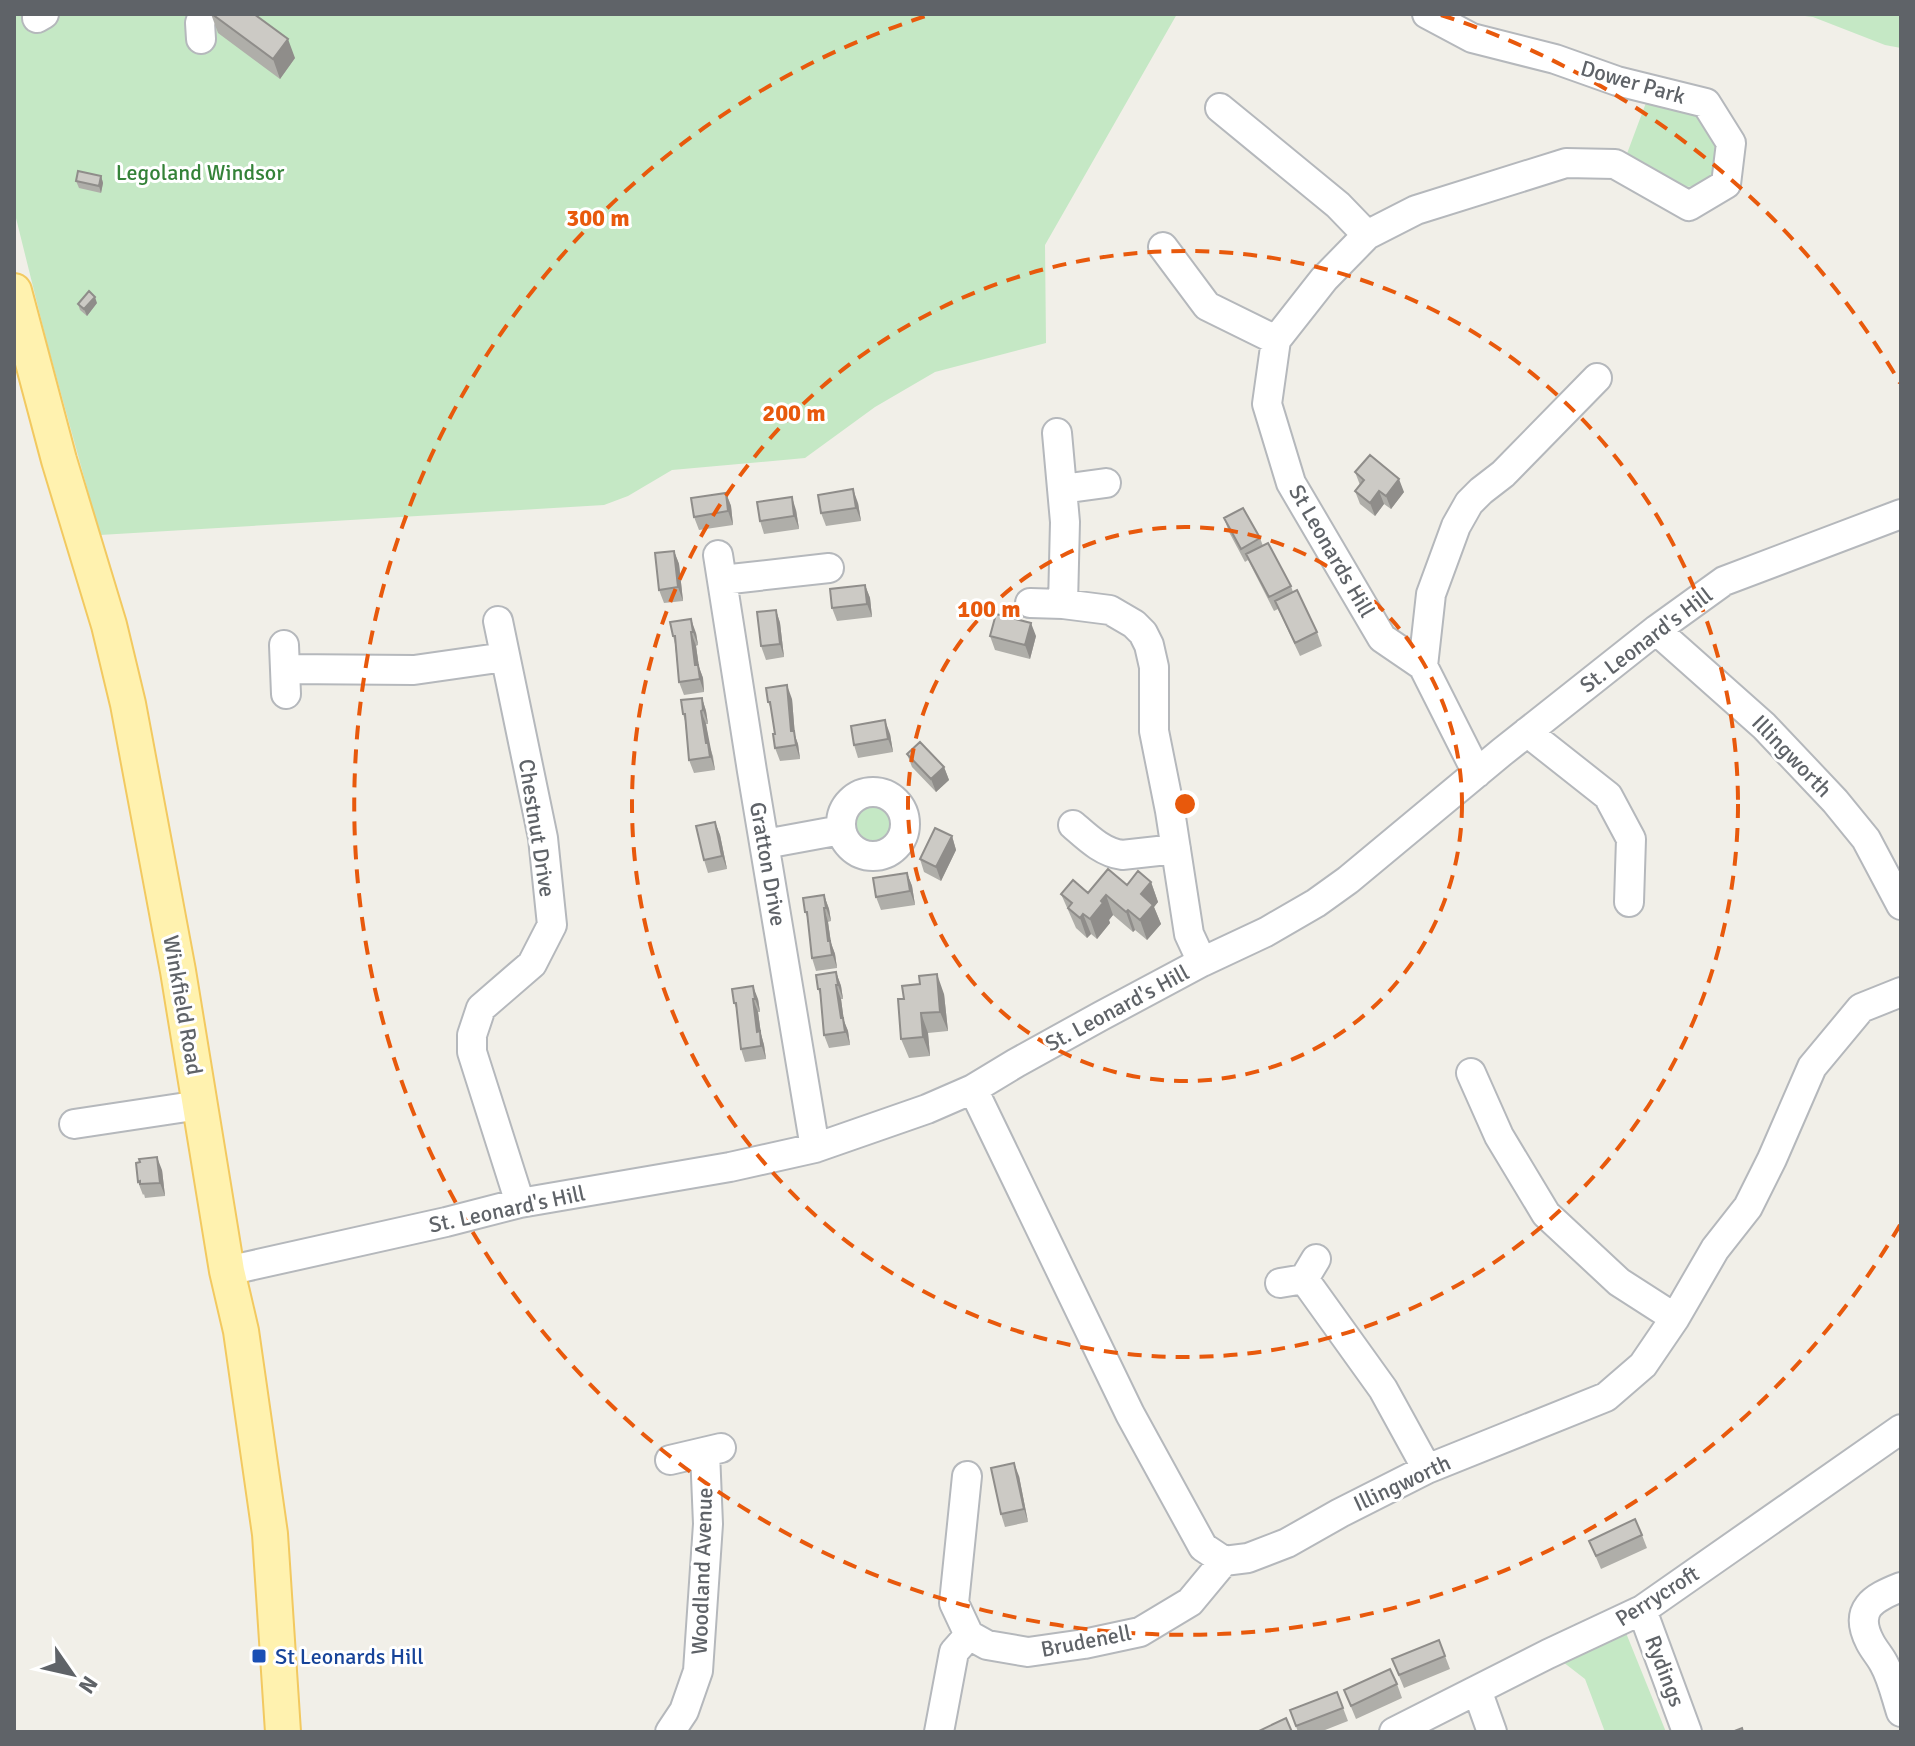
<svg xmlns="http://www.w3.org/2000/svg" width="1915" height="1746" viewBox="0 0 1915 1746" font-family="Signika,sans-serif">
	<rect width="100%" height="100%" fill="#f1efe8"/>
	<path fill="#c5e8c5" d="M 14,14 L 1177,14 L 1045,245 L 1046,343 L 935,372 L 875,407 L 805,458 L 672,470 L 628,496 L 604,505 L 100,535 L 47,343 L 14,210 Z
		M 1789,14 L 1901,14 L 1901,48 L 1885,45 L 1813,17 Z
		M 1647,100 L 1697,112 L 1723,142 L 1716,184 L 1676,188 L 1625,159 Z
		M848 824a25 25 0 1 1 50 0a25 25 0 1 1-50 0Z
		M 1624,1628 L 1666,1732 L 1605,1732 L 1585,1679 L 1563,1662 Z"/>
	<g fill="none" stroke-linecap="round" stroke-linejoin="round">
		<g stroke="#b5b8bc" stroke-width="32">
			<path id="minor" d="M 1427,14 L 1472,38 L 1555,59 L 1617,81 L 1706,103 L 1731,143 L 1726,184 L 1689,206 L 1615,164 L 1566,163 L 1416,210 L 1367,235 L 1324,279 L 1276,340 L 1267,404 L 1291,483 L 1382,638 L 1423,666 L 1477,773
				M 37,18 L 44,14
				M 201,39 L 200,23 L 203,14
				M 1220,108 L 1338,205 L 1367,235
				M 1163,247 L 1207,306 L 1276,340
				M 1057,433 L 1065,522 L 1063,604
				M 1062,489 L 1106,483
				M 718,555 L 752,771 L 815,1148
				M 722,580 L 829,568
				M 1030,603 L 1063,604 L 1110,610 L 1134,624 L 1143,633 L 1149,645 L 1154,667 L 1154,731 L 1170,811 L 1189,934 L 1202,962
				M 498,621 L 543,838 L 552,925 L 532,964 L 481,1008 L 472,1035 L 472,1052 L 520,1203
				M 1656,630 L 1764,726 L 1835,801 L 1866,839 L 1901,905
				M 284,645 L 286,694
				M 1423,666 L 1431,594 L 1456,526 L 1469,503 L 1481,491 L 1503,474 L 1597,378
				M 285,669 L 414,670 L 505,657
				M 1527,732 L 1608,796 L 1631,839 L 1629,902
				M841 824a32 32 0 1 1 64 0a32 32 0 1 1-64 0Z
				M 1073,825 C 1088,838 1102,852 1122,855 L 1176,849
				M 765,844 L 841,830
				M 1471,1073 L 1499,1136 L 1546,1214 L 1619,1282 L 1675,1318
				M 973,1089 L 1130,1414 L 1203,1547 L 1224,1561 L 1248,1558 L 1287,1543 L 1340,1513 L 1427,1469 L 1606,1397 L 1643,1365 L 1675,1318 L 1715,1249 L 1748,1207 L 1772,1159 L 1812,1067 L 1861,1008 L 1901,992
				M 74,1124 L 200,1105
				M 227,1271 L 446,1222 L 520,1203 L 730,1167 L 815,1148 L 927,1109 L 973,1089 L 1016,1063 L 1101,1016 L 1202,962 L 1266,932 L 1316,903 L 1348,880 L 1502,752 L 1656,630 L 1724,581 L 1901,514
				M 1304,1279 L 1383,1389 L 1427,1469
				M 1280,1283 L 1304,1279 L 1316,1259
				M 670,1460 L 721,1448
				M 967,1476 L 954,1603 L 969,1635 L 987,1645 L 1028,1652 L 1084,1644 L 1140,1632 L 1190,1602 L 1224,1561
				M 1901,1587 C 1873,1598 1853,1609 1870,1642 C 1874,1650 1880,1656 1884,1664 C 1892,1678 1896,1697 1901,1712
				M 1642,1610 L 1687,1732
				M 1477,1690 L 1492,1732
				M 670,1732 L 684,1711 L 698,1671 L 708,1524 L 705,1452
				M 939,1732 L 954,1652 L 969,1635
				M 1394,1732 L 1548,1654 L 1642,1610 L 1901,1429"/>
		</g>
		<g stroke="#f2c960" stroke-width="38">
			<path id="major" d="M 14,291 L 59,460 L 109,625 L 128,704 L 178,971 L 227,1271 L 241,1331 L 270,1534 L 283,1732"/>
		</g>
		<use href="#minor" stroke="#fff" stroke-width="28"/>
		<use href="#major" stroke="#fff2af" stroke-width="34"/>
	</g>
	<path fill="#afaea9" d="M 211,14 L 295,58 L 280,79 L 218,33 Z
		M 101,176 L 103,183 L 101,193 L 79,188 L 76,181 Z
		M 97,303 L 87,316 L 80,310 L 78,304 Z
		M 1355,472 L 1404,492 L 1391,509 L 1384,504 L 1375,516 L 1360,504 L 1355,491 L 1360,485 Z
		M 726,493 L 731,506 L 733,525 L 699,530 L 694,517 Z
		M 858,503 L 861,521 L 826,526 L 821,513 Z
		M 796,510 L 799,529 L 764,534 L 760,521 Z
		M 1224,518 L 1260,538 L 1263,546 L 1291,586 L 1293,592 L 1317,632 L 1322,646 L 1300,656 L 1278,609 L 1274,611 L 1248,560 L 1245,562 L 1229,532 Z
		M 674,551 L 679,564 L 683,601 L 664,603 L 659,590 Z
		M 865,585 L 870,598 L 872,617 L 837,621 L 832,608 Z
		M 776,610 L 780,623 L 784,657 L 766,660 L 761,646 Z
		M 670,622 L 696,633 L 698,645 L 696,646 L 699,667 L 703,678 L 704,692 L 684,695 L 679,682 L 675,644 L 673,636 Z
		M 990,636 L 1036,636 L 1030,659 L 995,650 Z
		M 702,698 L 706,711 L 708,724 L 706,724 L 709,745 L 713,756 L 715,770 L 694,773 L 689,760 L 685,721 L 683,714 Z
		M 792,699 L 795,736 L 798,744 L 800,759 L 780,761 L 775,748 L 775,734 L 772,711 L 768,702 Z
		M 890,734 L 893,752 L 858,758 L 854,745 Z
		M 907,754 L 944,767 L 949,780 L 936,792 L 912,767 Z
		M 715,822 L 720,835 L 727,869 L 708,873 L 704,860 Z
		M 952,836 L 956,850 L 941,881 L 924,872 L 920,859 Z
		M 907,873 L 912,886 L 915,905 L 881,910 L 876,897 Z
		M 1151,882 L 1158,902 L 1154,907 L 1161,924 L 1147,940 L 1135,930 L 1133,932 L 1113,915 L 1109,920 L 1110,923 L 1097,939 L 1091,934 L 1087,938 L 1076,928 L 1061,894 L 1088,893 Z
		M 824,895 L 829,909 L 831,921 L 828,922 L 831,943 L 835,954 L 837,968 L 816,971 L 812,958 L 808,919 L 805,912 Z
		M 836,972 L 841,986 L 843,999 L 841,999 L 844,1021 L 848,1031 L 850,1045 L 829,1048 L 824,1035 L 821,997 L 818,989 Z
		M 732,989 L 758,999 L 760,1012 L 758,1012 L 761,1034 L 764,1045 L 766,1059 L 745,1062 L 741,1049 L 737,1010 L 734,1003 Z
		M 944,994 L 948,1031 L 928,1033 L 930,1056 L 909,1058 L 901,1039 L 904,999 Z
		M 162,1170 L 165,1196 L 145,1198 L 144,1194 L 143,1195 L 138,1182 Z
		M 1019,1476 L 1028,1522 L 1005,1527 L 1001,1514 Z
		M 1642,1535 L 1647,1548 L 1601,1569 L 1589,1541 Z
		M 1439,1640 L 1450,1669 L 1404,1688 L 1392,1659 Z
		M 1397,1684 L 1402,1698 L 1356,1719 L 1344,1690 Z
		M 1337,1692 L 1348,1721 L 1320,1732 L 1298,1732 L 1290,1710 Z"/>
	<path fill="#8f8d8a" d="M 288,39 L 295,58 L 280,79 L 273,59 Z
		M 101,176 L 103,183 L 101,193 L 99,186 Z
		M 95,297 L 97,303 L 87,316 L 84,309 Z
		M 1399,479 L 1404,492 L 1391,509 L 1386,496 Z
		M 853,489 L 858,503 L 861,521 L 856,508 Z
		M 1379,491 L 1384,504 L 1375,516 L 1370,503 Z
		M 726,493 L 731,506 L 733,525 L 728,511 Z
		M 792,497 L 796,510 L 799,529 L 794,516 Z
		M 674,551 L 679,564 L 683,601 L 678,587 Z
		M 865,585 L 870,598 L 872,617 L 867,604 Z
		M 776,610 L 780,623 L 784,657 L 780,644 Z
		M 691,619 L 696,633 L 698,645 L 693,632 Z
		M 1031,623 L 1036,636 L 1030,659 L 1025,645 Z
		M 691,632 L 696,646 L 699,667 L 703,678 L 704,692 L 695,665 Z
		M 787,685 L 792,699 L 795,736 L 798,744 L 800,759 L 791,731 Z
		M 702,698 L 706,711 L 708,724 L 703,710 Z
		M 701,711 L 706,724 L 715,770 L 706,743 Z
		M 885,720 L 890,734 L 893,752 L 888,739 Z
		M 944,767 L 949,780 L 936,792 L 931,779 Z
		M 715,822 L 720,835 L 727,869 L 722,856 Z
		M 952,836 L 956,850 L 941,881 L 936,867 Z
		M 907,873 L 912,886 L 915,905 L 910,891 Z
		M 1151,882 L 1158,902 L 1154,907 L 1161,924 L 1147,940 L 1140,920 L 1141,894 Z
		M 824,895 L 829,909 L 831,921 L 826,908 Z
		M 1106,895 L 1113,915 L 1109,920 L 1110,923 L 1097,939 L 1090,919 Z
		M 824,908 L 828,922 L 831,943 L 835,954 L 837,968 L 828,941 Z
		M 1128,910 L 1135,930 L 1133,932 L 1126,912 Z
		M 1083,914 L 1091,934 L 1087,938 L 1080,918 Z
		M 836,972 L 841,986 L 843,999 L 838,985 Z
		M 937,974 L 944,994 L 948,1031 L 940,1012 Z
		M 836,985 L 841,999 L 844,1021 L 848,1031 L 850,1045 L 841,1018 Z
		M 753,986 L 758,999 L 760,1012 L 755,999 Z
		M 753,999 L 758,1012 L 761,1034 L 764,1045 L 766,1059 L 757,1032 Z
		M 921,1013 L 928,1033 L 930,1056 L 923,1037 Z
		M 157,1157 L 162,1170 L 165,1196 L 160,1183 Z
		M 1014,1463 L 1019,1476 L 1028,1522 L 1024,1509 Z"/>
	<path fill="#cccac5" stroke="#8f8d8a" stroke-width="2" d="M 212,14 L 254,14 L 288,39 L 273,59 Z
		M 78,171 L 101,176 L 99,186 L 76,181 Z
		M 89,291 L 95,297 L 84,309 L 78,304 Z
		M 1370,455 L 1399,479 L 1386,496 L 1379,491 L 1370,503 L 1355,491 L 1364,480 L 1355,472 Z
		M 853,489 L 856,508 L 821,513 L 818,495 Z
		M 726,493 L 728,511 L 694,517 L 691,498 Z
		M 792,497 L 794,516 L 760,521 L 757,502 Z
		M 1243,508 L 1260,538 L 1241,549 L 1224,518 Z
		M 1268,543 L 1291,586 L 1269,597 L 1246,554 Z
		M 674,551 L 678,587 L 659,590 L 655,553 Z
		M 865,585 L 867,604 L 832,608 L 830,589 Z
		M 1297,590 L 1317,632 L 1295,643 L 1275,601 Z
		M 776,610 L 780,644 L 761,646 L 757,612 Z
		M 996,614 L 1031,623 L 1025,645 L 990,636 Z
		M 691,619 L 693,632 L 691,632 L 695,665 L 698,665 L 700,679 L 679,682 L 675,636 L 673,636 L 670,622 Z
		M 787,685 L 791,731 L 794,731 L 796,745 L 775,748 L 773,734 L 775,734 L 770,702 L 768,702 L 766,688 Z
		M 702,698 L 703,710 L 701,711 L 706,743 L 708,743 L 710,757 L 689,760 L 685,714 L 683,714 L 681,700 Z
		M 885,720 L 888,739 L 854,745 L 851,726 Z
		M 920,742 L 944,767 L 931,779 L 907,754 Z
		M 715,822 L 722,856 L 704,860 L 696,826 Z
		M 935,828 L 952,836 L 936,867 L 920,859 Z
		M 1108,869 L 1127,885 L 1138,871 L 1151,882 L 1141,894 L 1153,905 L 1140,920 L 1128,910 L 1126,912 L 1106,895 L 1101,901 L 1103,903 L 1090,919 L 1083,914 L 1080,918 L 1068,908 L 1072,903 L 1061,894 L 1073,880 L 1088,893 Z
		M 907,873 L 910,891 L 876,897 L 873,878 Z
		M 824,895 L 826,908 L 824,908 L 828,941 L 830,941 L 832,955 L 812,958 L 807,912 L 805,912 L 803,898 Z
		M 836,972 L 838,985 L 836,985 L 841,1018 L 843,1018 L 845,1032 L 824,1035 L 820,989 L 818,989 L 816,975 Z
		M 937,974 L 940,1012 L 921,1013 L 923,1037 L 901,1039 L 898,999 L 904,999 L 902,986 L 920,984 L 919,976 Z
		M 753,986 L 755,999 L 753,999 L 757,1032 L 760,1031 L 761,1046 L 741,1049 L 736,1003 L 734,1003 L 732,989 Z
		M 157,1157 L 160,1183 L 140,1184 L 140,1181 L 138,1182 L 136,1163 L 140,1162 L 139,1159 Z
		M 1014,1463 L 1024,1509 L 1001,1514 L 991,1468 Z
		M 1635,1519 L 1642,1535 L 1596,1556 L 1589,1541 Z
		M 1439,1640 L 1445,1656 L 1399,1675 L 1392,1659 Z
		M 1390,1669 L 1397,1684 L 1351,1706 L 1344,1690 Z
		M 1337,1692 L 1343,1708 L 1296,1726 L 1290,1710 Z
		M 1286,1718 L 1292,1732 L 1257,1732 Z
		M 1742,1728 L 1743,1732 L 1732,1732 Z"/>
	<g fill="none" stroke="#e8590c" stroke-width="4" stroke-dasharray="14 10">
		<circle cx="1185" cy="804" r="277"/>
		<circle cx="1185" cy="804" r="553"/>
		<path d="M1900 1225A830 830 0 1 1 929 15M1441 15A830 830 0 0 1 1900 383"/>
	</g>
	<rect fill="#1a4fb4" stroke="#fff" stroke-width="3" x="251" y="1648" width="16" height="16" rx="4"/>
	<g text-anchor="middle" dominant-baseline="central" stroke-width="6" stroke-linejoin="round" paint-order="stroke">
		<g font-size="22" fill="#5f6368" stroke="#fff">
			<text transform="translate(1633 82) rotate(16)">Dower Park</text>
			<text transform="translate(1332 551) rotate(60)">St Leonards Hill</text>
			<text transform="translate(1646 640) rotate(-37)">St. Leonard's Hill</text>
			<text transform="translate(1792 756) rotate(46)">Illingworth</text>
			<text transform="translate(537 828) rotate(81)">Chestnut Drive</text>
			<text transform="translate(768 864) rotate(80)">Gratton Drive</text>
			<text transform="translate(183 1005) rotate(80)">Winkfield Road</text>
			<text transform="translate(1117 1008) rotate(-28)">St. Leonard's Hill</text>
			<text transform="translate(507 1209) rotate(-12)">St. Leonard's Hill</text>
			<text transform="translate(1402 1483) rotate(-25)">Illingworth</text>
			<text transform="translate(702 1571) rotate(-88)">Woodland Avenue</text>
			<text transform="translate(1657 1596) rotate(-32)">Perrycroft</text>
			<text transform="translate(1086 1641) rotate(-11)">Brudenell</text>
			<text transform="translate(1665 1671) rotate(69)">Rydings</text>
		</g>
		<g font-size="22" fill="#348238" stroke="#fff">
			<text x="200" y="172">Legoland Windsor</text>
		</g>
		<g font-size="22" fill="#164399" stroke="#fff" text-anchor="start">
			<text x="275" y="1656">St Leonards Hill</text>
		</g>
	</g>
	<circle cx="1185" cy="804" r="12" fill="#e8590c" stroke="#fff" stroke-width="4"/>
	<g font-size="24" text-anchor="middle" font-weight="bold" fill="#e8590c" stroke="#fff" stroke-width="6" stroke-linejoin="round" paint-order="stroke">
		<text x="598" y="226">300 m</text>
		<text x="794" y="421">200 m</text>
		<text x="989" y="617">100 m</text>
	</g>
	<rect width="1915" height="1746" fill="none" stroke="#5f6368" stroke-width="32"/>
	<g transform="translate(72 1674) rotate(124)" stroke="#ffffff" stroke-width="6" paint-order="stroke">
	<path d="M0-6L14 30L0 20L-14 30Z" fill="#5f6368"/>
	<text y="-12" font-size="22" font-weight="bold" text-anchor="middle" fill="#5f6368">N</text>
	</g>
</svg>
